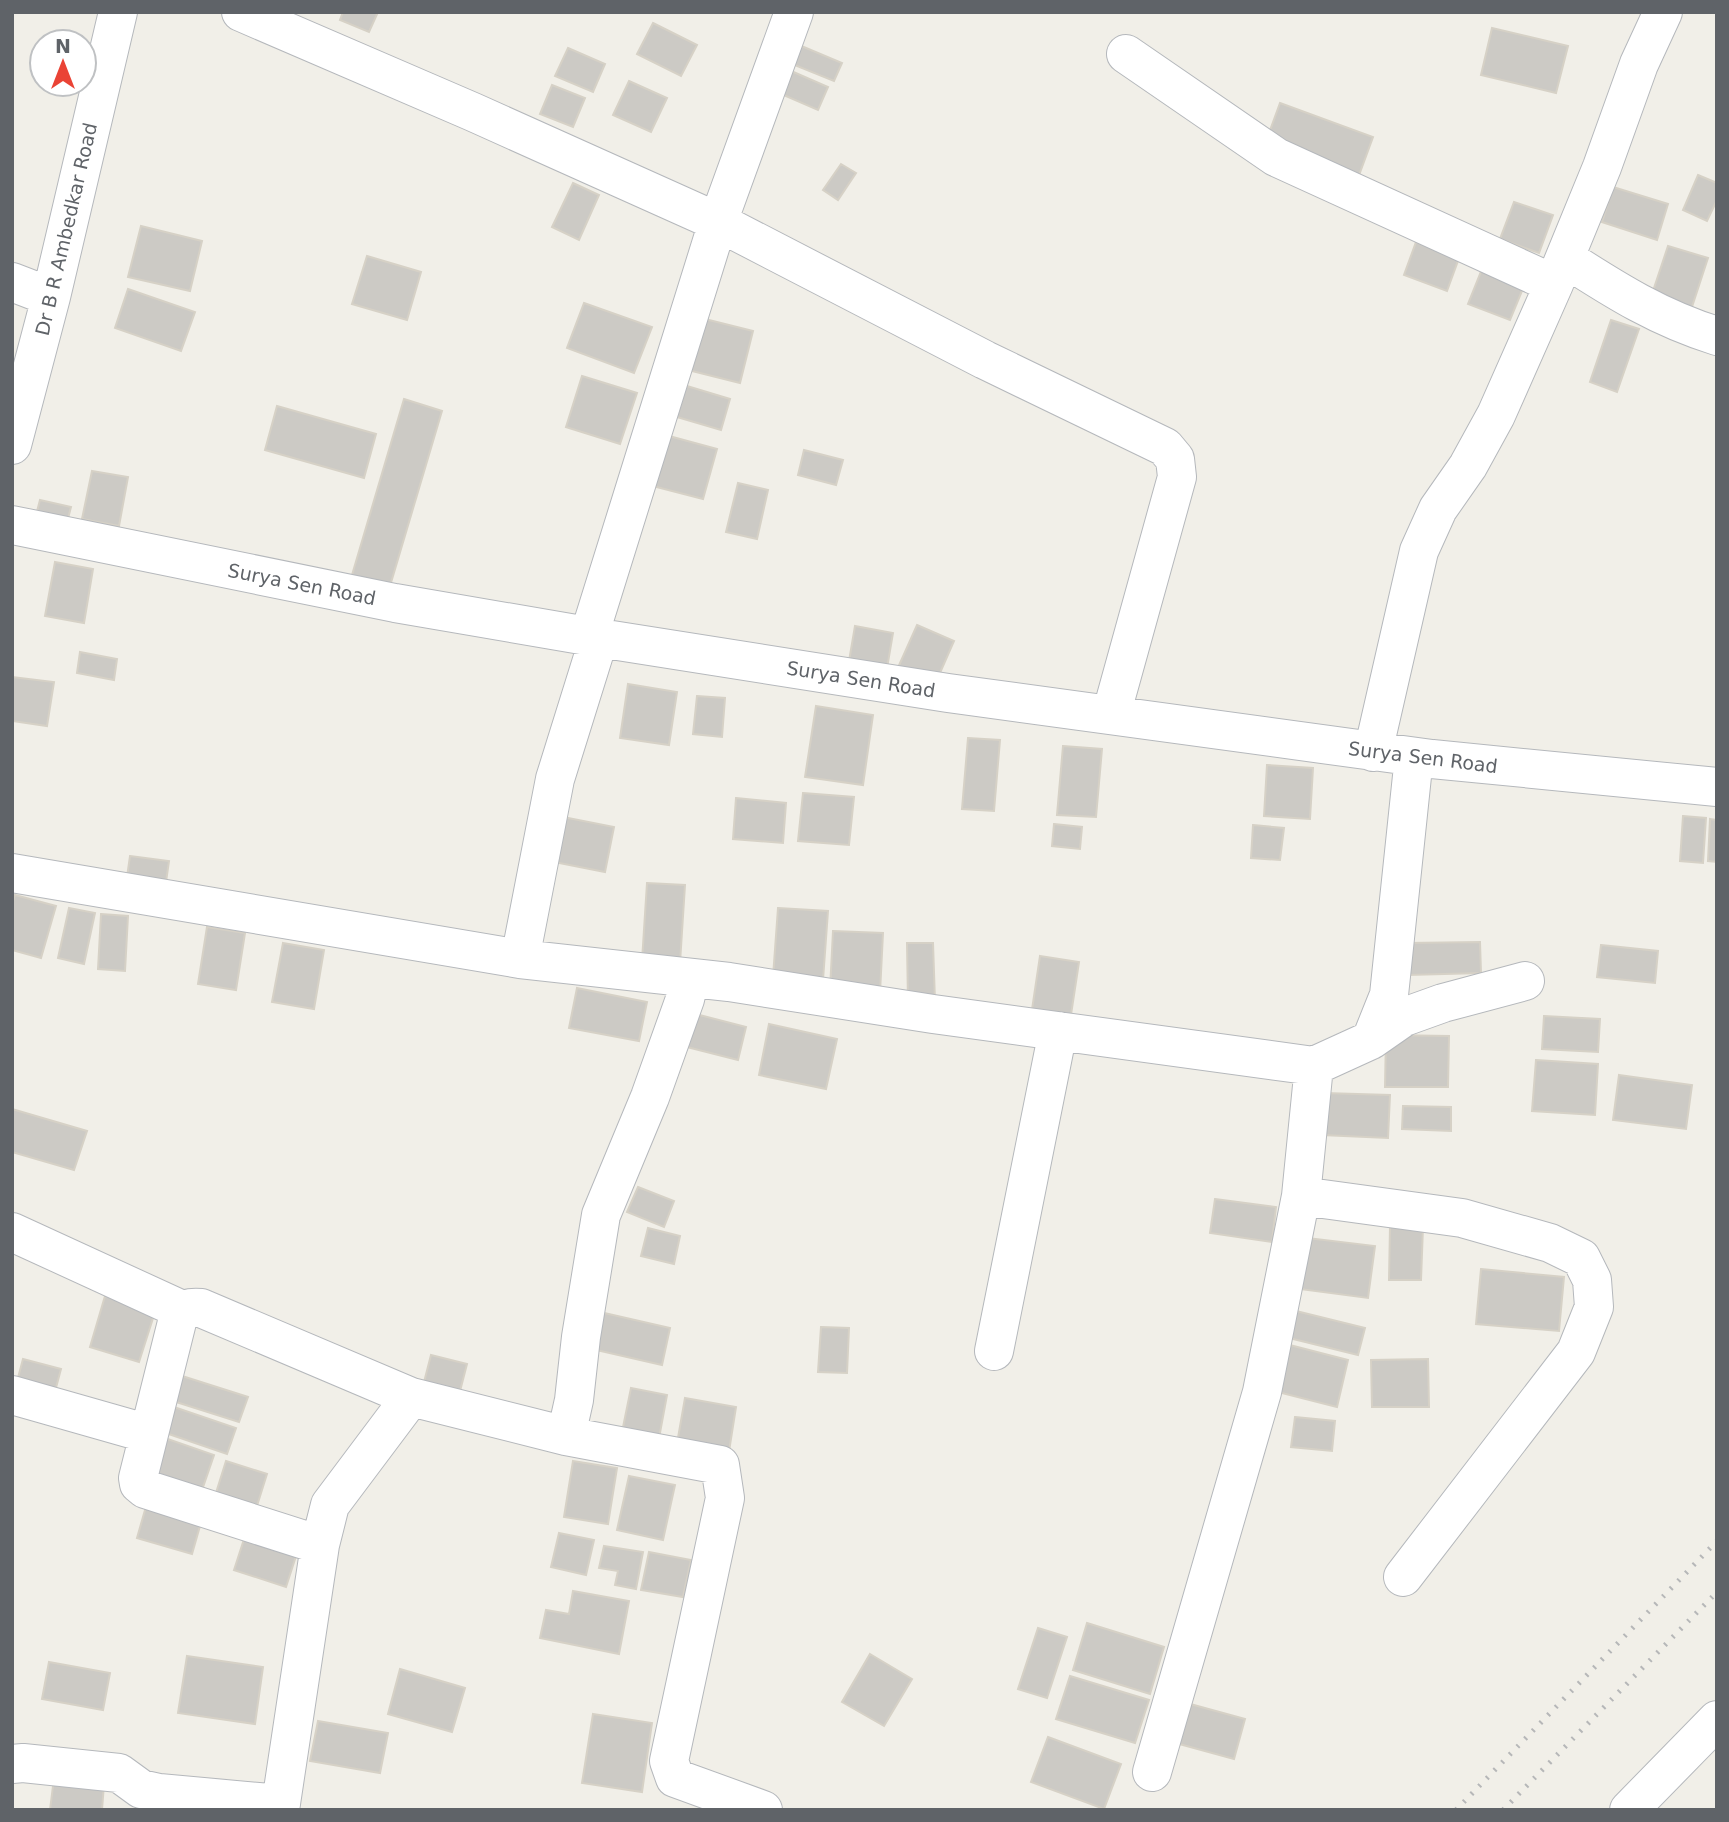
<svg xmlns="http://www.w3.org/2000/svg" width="1729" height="1822" viewBox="0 0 1729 1822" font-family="'DejaVu Sans',sans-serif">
	<rect width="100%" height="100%" fill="#f1efe8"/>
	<path fill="#cccac5" stroke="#d6d1c6" stroke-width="2" d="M 343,12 L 378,12 L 369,32 L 340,20 Z
		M 653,23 L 697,45 L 681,76 L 637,54 Z
		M 1492,28 L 1568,46 L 1556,93 L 1481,75 Z
		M 799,45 L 842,63 L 834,81 L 792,64 Z
		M 568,48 L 605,64 L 593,92 L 555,76 Z
		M 782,67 L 828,87 L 818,110 L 772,90 Z
		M 629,81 L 667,98 L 651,132 L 613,115 Z
		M 552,85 L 585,98 L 573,127 L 540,114 Z
		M 1280,103 L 1373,137 L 1358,178 L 1265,144 Z
		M 841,164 L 856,173 L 838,200 L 823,190 Z
		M 1698,175 L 1717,183 L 1717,200 L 1707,221 L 1683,210 Z
		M 573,183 L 599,195 L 579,240 L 552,227 Z
		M 1613,187 L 1668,204 L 1657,240 L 1602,222 Z
		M 1514,202 L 1553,215 L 1539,253 L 1500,239 Z
		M 141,226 L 202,241 L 190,291 L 128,277 Z
		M 1416,242 L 1459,258 L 1447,291 L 1404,275 Z
		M 1668,246 L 1708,258 L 1690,313 L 1650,300 Z
		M 367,256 L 421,272 L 407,320 L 352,304 Z
		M 1482,269 L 1524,286 L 1510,320 L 1468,304 Z
		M 128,289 L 195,312 L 181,351 L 115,328 Z
		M 584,303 L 652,327 L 634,373 L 567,348 Z
		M 693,316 L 753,331 L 740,383 L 680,368 Z
		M 1611,320 L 1639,329 L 1617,392 L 1590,382 Z
		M 582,376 L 637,393 L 620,444 L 566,427 Z
		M 677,383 L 730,399 L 721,430 L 667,414 Z
		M 404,399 L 442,411 L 390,586 L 352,575 Z
		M 277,406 L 376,434 L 364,478 L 265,450 Z
		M 658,433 L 717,449 L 703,499 L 645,484 Z
		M 804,450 L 843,460 L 836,485 L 798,475 Z
		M 92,471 L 128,477 L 119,526 L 82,519 Z
		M 738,483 L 768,490 L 757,539 L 726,532 Z
		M 40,500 L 71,507 L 66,526 L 35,519 Z
		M 55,562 L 93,569 L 84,623 L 45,616 Z
		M 917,625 L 954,641 L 933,689 L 896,672 Z
		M 855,626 L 893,633 L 886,674 L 848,667 Z
		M 80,652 L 117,659 L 114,680 L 77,673 Z
		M 12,677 L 54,682 L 47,726 L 12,721 Z
		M 628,684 L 677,692 L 669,745 L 620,738 Z
		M 697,696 L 725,698 L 722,737 L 693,734 Z
		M 816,706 L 873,715 L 863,785 L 805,777 Z
		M 968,738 L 1000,740 L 994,811 L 962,809 Z
		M 1063,746 L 1102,749 L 1096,817 L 1057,815 Z
		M 1267,765 L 1313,768 L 1310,819 L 1264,816 Z
		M 803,793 L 854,797 L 849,845 L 798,841 Z
		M 736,798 L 786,803 L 783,843 L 733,839 Z
		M 553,815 L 614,827 L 605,872 L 544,860 Z
		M 1683,816 L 1706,818 L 1703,863 L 1680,861 Z
		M 1710,819 L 1717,820 L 1717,862 L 1708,861 Z
		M 1054,824 L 1082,827 L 1080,849 L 1052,846 Z
		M 1253,825 L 1284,828 L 1280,860 L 1251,858 Z
		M 130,856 L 169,861 L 165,889 L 126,884 Z
		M 647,883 L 685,885 L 680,963 L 642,961 Z
		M 15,895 L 56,906 L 41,958 L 12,950 L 12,904 Z
		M 69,908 L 95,913 L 84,964 L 58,958 Z
		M 778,908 L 828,911 L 823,980 L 773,977 Z
		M 101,914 L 128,916 L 125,971 L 98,969 Z
		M 207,927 L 245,933 L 236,990 L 198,984 Z
		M 833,931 L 883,933 L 880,993 L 830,990 Z
		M 1480,942 L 1481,973 L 1408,975 L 1407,943 Z
		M 283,943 L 324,950 L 314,1009 L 272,1002 Z
		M 907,943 L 933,943 L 935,1001 L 908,1002 Z
		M 1601,945 L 1658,951 L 1655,983 L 1597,977 Z
		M 1040,956 L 1079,962 L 1069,1028 L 1030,1023 Z
		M 577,988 L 647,1002 L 639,1041 L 569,1028 Z
		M 688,1012 L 746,1027 L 738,1060 L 679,1045 Z
		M 1544,1016 L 1600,1019 L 1598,1052 L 1542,1049 Z
		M 769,1024 L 837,1039 L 826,1089 L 759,1075 Z
		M 1386,1035 L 1449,1036 L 1448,1087 L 1385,1087 Z
		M 1536,1060 L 1598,1064 L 1595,1115 L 1532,1111 Z
		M 1619,1075 L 1692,1085 L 1686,1129 L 1613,1120 Z
		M 1324,1093 L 1390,1095 L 1388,1138 L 1322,1135 Z
		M 1403,1106 L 1451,1107 L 1451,1131 L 1402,1129 Z
		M 12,1109 L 87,1131 L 74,1170 L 12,1152 Z
		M 638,1187 L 674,1201 L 664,1227 L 627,1212 Z
		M 1215,1199 L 1276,1207 L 1272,1242 L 1210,1233 Z
		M 1390,1227 L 1423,1227 L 1421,1280 L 1389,1280 Z
		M 648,1228 L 680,1236 L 674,1264 L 641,1256 Z
		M 1299,1237 L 1375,1246 L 1368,1298 L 1292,1288 Z
		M 1481,1269 L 1564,1277 L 1559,1331 L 1476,1324 Z
		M 105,1296 L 155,1312 L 139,1362 L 90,1347 Z
		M 1288,1309 L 1365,1328 L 1358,1355 L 1281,1336 Z
		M 600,1312 L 670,1328 L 662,1365 L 592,1349 Z
		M 821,1327 L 849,1328 L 847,1373 L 818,1372 Z
		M 1282,1343 L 1348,1360 L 1337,1407 L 1270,1390 Z
		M 431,1355 L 467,1364 L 459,1395 L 423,1386 Z
		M 23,1359 L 61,1369 L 53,1399 L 15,1389 Z
		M 1428,1359 L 1429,1407 L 1372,1407 L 1371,1360 Z
		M 179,1375 L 248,1397 L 239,1422 L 170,1400 Z
		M 631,1388 L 667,1395 L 657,1449 L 620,1442 Z
		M 685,1398 L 736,1407 L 727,1464 L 675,1455 Z
		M 171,1406 L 236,1428 L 227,1454 L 163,1432 Z
		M 1295,1417 L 1335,1421 L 1332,1451 L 1291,1447 Z
		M 159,1436 L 214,1455 L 201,1493 L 146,1475 Z
		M 226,1461 L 267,1474 L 256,1509 L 215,1496 Z
		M 573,1461 L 617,1468 L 608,1524 L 564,1517 Z
		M 629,1476 L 675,1485 L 663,1540 L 617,1530 Z
		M 147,1503 L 202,1519 L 192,1554 L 137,1538 Z
		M 246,1533 L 298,1550 L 286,1587 L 234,1570 Z
		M 559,1533 L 594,1540 L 586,1575 L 551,1567 Z
		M 604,1546 L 643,1552 L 636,1589 L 615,1585 L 618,1571 L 599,1568 Z
		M 649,1552 L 691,1560 L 683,1597 L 641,1590 Z
		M 573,1591 L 629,1601 L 619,1654 L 540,1638 L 546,1610 L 569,1614 Z
		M 1087,1623 L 1164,1647 L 1150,1694 L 1073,1670 Z
		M 1038,1628 L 1067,1637 L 1047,1698 L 1018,1689 Z
		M 870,1654 L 912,1679 L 884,1726 L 842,1702 Z
		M 187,1656 L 263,1667 L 255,1724 L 178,1713 Z
		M 49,1662 L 110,1673 L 103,1710 L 42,1699 Z
		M 400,1669 L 465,1688 L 452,1732 L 388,1714 Z
		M 1070,1676 L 1149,1700 L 1135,1743 L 1056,1719 Z
		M 1183,1702 L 1245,1719 L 1234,1759 L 1172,1742 Z
		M 593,1714 L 652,1723 L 642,1792 L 582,1783 Z
		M 318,1721 L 388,1733 L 380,1773 L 310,1761 Z
		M 1048,1737 L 1121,1764 L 1104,1809 L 1031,1782 Z
		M 54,1778 L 104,1784 L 102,1810 L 50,1810 Z"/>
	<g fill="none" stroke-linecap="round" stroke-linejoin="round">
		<g stroke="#b5b8bc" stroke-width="40">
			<path id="minor" d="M 241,12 L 473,112 L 718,222 L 985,360 L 1165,447 L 1175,459 L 1177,477 L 1111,715
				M 1126,54 L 1276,157 L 1554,284
				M 1565,258 C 1616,291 1659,318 1717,336
				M 12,282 L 51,297
				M 12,445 L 51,297 L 118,12
				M 12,525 L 395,603 L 599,638 L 948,693 L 1432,759 L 1717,787
				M 589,636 L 718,222 L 794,12
				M 1373,752 L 1419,551 L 1438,509 L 1468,466 L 1496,415 L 1554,284 L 1602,167 L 1639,64 L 1663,12
				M 12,873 L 520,959 L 555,779 L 599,638
				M 520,959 L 729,982 L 933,1014 L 1314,1066 L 1301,1196 L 1262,1392 L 1152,1772
				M 1371,1040 L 1404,1017 L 1443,1003 L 1525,981
				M 1314,1066 L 1371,1040 L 1389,995 L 1414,757
				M 1301,1196 L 1462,1218 L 1550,1243 L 1581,1258 L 1592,1280 L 1594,1307 L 1576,1352 L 1403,1577
				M 12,1232 L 182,1310
				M 994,1351 L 1058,1031
				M 12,1395 L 149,1434 L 178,1318 C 184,1308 190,1307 201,1308 L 411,1397 L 330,1505 L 320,1545 L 280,1810
				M 411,1397 L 566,1436 L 720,1465 L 725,1498 L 669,1761 L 675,1778 L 763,1810
				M 149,1434 L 138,1478 L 139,1484 L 145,1489 L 320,1545
				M 566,1436 L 574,1400 L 581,1337 L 601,1215 L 650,1097 L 685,999 L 690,978
				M 12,1764 L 23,1763 L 119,1773 L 141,1789 L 159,1793 L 281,1804
				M 1629,1810 L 1717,1720"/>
		</g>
		<use href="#minor" stroke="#fff" stroke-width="38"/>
		<path stroke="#b6b7b8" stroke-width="5" stroke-dasharray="2 9" stroke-linecap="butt" d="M 1456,1810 L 1717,1541
			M 1503,1810 L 1717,1592"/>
	</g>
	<g text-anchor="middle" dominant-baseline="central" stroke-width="7" stroke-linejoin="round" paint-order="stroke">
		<g font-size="19" fill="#5f6368" stroke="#fff">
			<text transform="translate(66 229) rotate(-77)">Dr B R Ambedkar Road</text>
			<text transform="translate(302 584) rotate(11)">Surya Sen Road</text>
			<text transform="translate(861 679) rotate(9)">Surya Sen Road</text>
			<text transform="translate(1423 757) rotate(7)">Surya Sen Road</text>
		</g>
	</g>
	<rect width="1729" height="1822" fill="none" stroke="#5f6368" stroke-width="28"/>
	<g transform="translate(63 63)"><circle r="33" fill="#ffffff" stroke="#bfc1c3" stroke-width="2"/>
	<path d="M0-5L12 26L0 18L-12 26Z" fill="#ea4335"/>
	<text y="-10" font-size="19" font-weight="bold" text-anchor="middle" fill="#5f6368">N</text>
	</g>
</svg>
